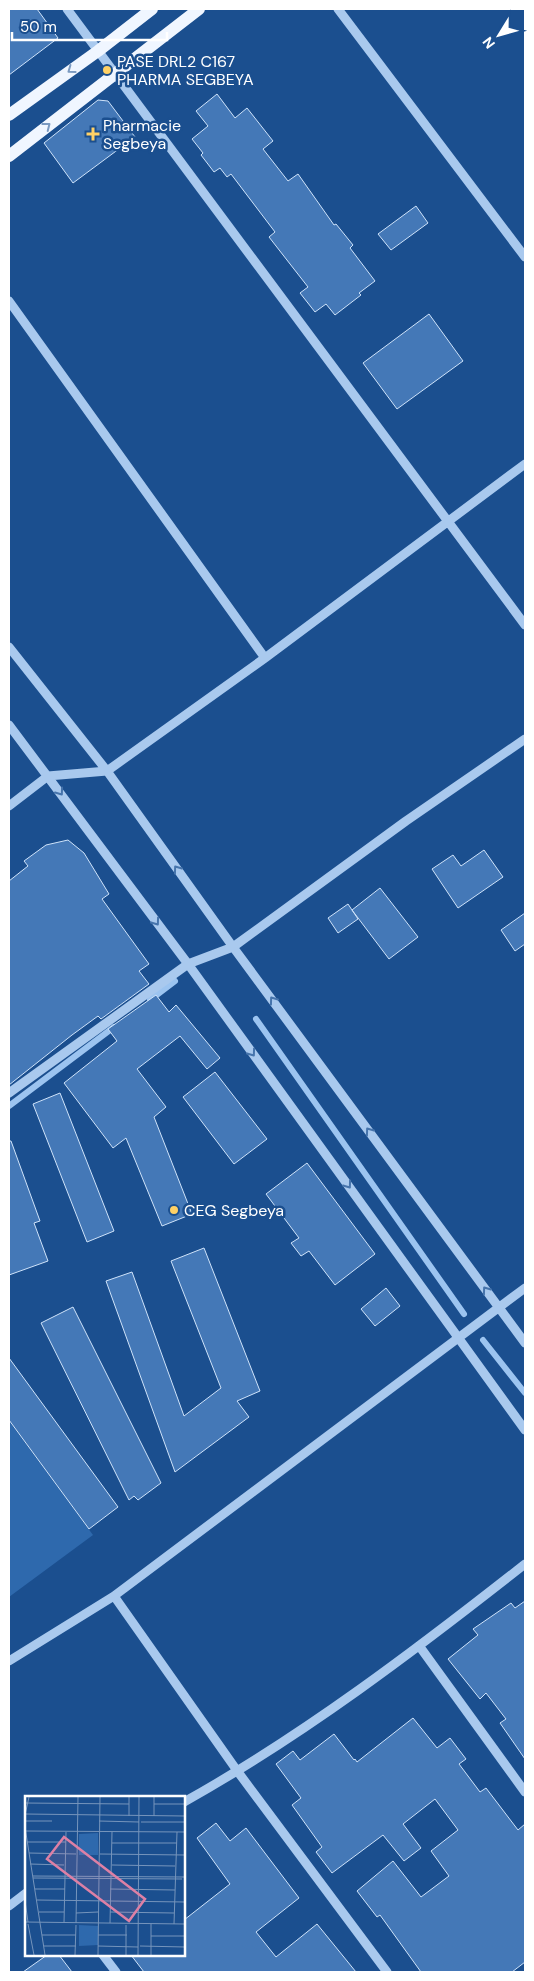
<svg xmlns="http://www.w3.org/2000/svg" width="534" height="1981" viewBox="0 0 534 1981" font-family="'DM Sans',sans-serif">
	<rect width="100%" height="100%" fill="#1b4f8f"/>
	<path fill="#2e69ad" d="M 9,1421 L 93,1535 L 9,1597 Z"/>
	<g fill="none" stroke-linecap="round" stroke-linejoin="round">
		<path stroke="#9cc4f0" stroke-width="6" d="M 150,1000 L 175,981
			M 256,1019 L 464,1314
			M 9,1106 L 114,1027
			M 483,1340 L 525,1393"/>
	</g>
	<path fill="#4478b7" stroke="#cfe3fa" d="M 9,9 L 37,9 L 58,38 L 9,75 Z
		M 217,94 L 235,118 L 247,108 L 273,141 L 263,149 L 288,181 L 298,174 L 334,225 L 336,224 L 353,245 L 350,248 L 375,281 L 359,293 L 361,295 L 335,315 L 326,304 L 315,312 L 300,293 L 308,287 L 269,237 L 275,232 L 231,174 L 227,177 L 220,168 L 214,172 L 201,155 L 203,153 L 192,139 L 208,126 L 196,111 Z
		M 98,100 L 108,101 L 135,137 L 73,183 L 44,143 Z
		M 416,206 L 428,223 L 391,250 L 378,234 Z
		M 429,314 L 463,361 L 397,409 L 363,363 Z
		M 68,840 L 84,853 L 109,894 L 102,899 L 149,964 L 139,971 L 149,984 L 101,1019 L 98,1016 L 72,1035 L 9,1085 L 9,881 L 28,866 L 24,861 L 46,845 Z
		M 484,850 L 503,877 L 458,908 L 432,869 L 453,855 L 461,866 Z
		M 380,888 L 418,937 L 389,959 L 352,910 Z
		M 348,904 L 358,919 L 338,933 L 328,918 Z
		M 525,913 L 525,944 L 515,951 L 501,930 Z
		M 156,995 L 169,1012 L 176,1005 L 220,1058 L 207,1069 L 180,1036 L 137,1069 L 166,1107 L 154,1117 L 192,1214 L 162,1226 L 126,1138 L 113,1148 L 64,1083 L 117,1041 L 108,1029 Z
		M 215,1072 L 267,1139 L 234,1164 L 183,1097 Z
		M 60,1093 L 114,1231 L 87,1242 L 33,1104 Z
		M 9,1141 L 11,1141 L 40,1221 L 34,1223 L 48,1261 L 9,1275 Z
		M 307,1163 L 375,1254 L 335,1285 L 309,1251 L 301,1256 L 291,1243 L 299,1238 L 266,1194 Z
		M 204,1248 L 260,1391 L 237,1401 L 249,1417 L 175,1472 L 106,1281 L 132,1272 L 184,1416 L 221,1388 L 171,1261 Z
		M 386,1288 L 400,1306 L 375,1326 L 361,1309 Z
		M 73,1307 L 161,1483 L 138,1500 L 134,1496 L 129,1500 L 41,1323 Z
		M 9,1358 L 118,1507 L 89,1529 L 9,1420 Z
		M 525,1601 L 525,1759 L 500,1723 L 506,1719 L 486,1693 L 480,1699 L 448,1659 L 478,1635 L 473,1629 L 511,1603 L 515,1608 Z
		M 413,1718 L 437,1748 L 450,1738 L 466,1759 L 459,1764 L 480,1792 L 486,1788 L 518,1830 L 525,1824 L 525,1962 L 512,1972 L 421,1972 L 380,1915 L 377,1917 L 357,1891 L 393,1861 L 421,1897 L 449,1876 L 431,1851 L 458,1830 L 435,1799 L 403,1824 L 421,1848 L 404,1861 L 383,1835 L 332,1873 L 316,1852 L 322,1847 L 292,1805 L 301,1798 L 276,1764 L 293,1751 L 300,1760 L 334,1734 L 354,1760 L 355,1759 L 357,1762 Z
		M 216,1823 L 230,1841 L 246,1828 L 299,1898 L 256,1932 L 276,1957 L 317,1924 L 356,1972 L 144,1972 L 131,1955 L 184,1955 L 184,1920 L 230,1884 L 197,1838 Z
		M 47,1955 L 59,1955 L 72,1972 L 23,1972 Z"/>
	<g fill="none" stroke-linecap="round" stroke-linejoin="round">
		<path stroke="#a9c9ee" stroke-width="9" d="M 67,9 L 525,625
			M 338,9 L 525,257
			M 9,301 L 265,658
			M 9,647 L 107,771 L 233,947 L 525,1343
			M 9,725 L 188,964 L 525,1430
			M 9,806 L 48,776 L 107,771 L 265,658 L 525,464
			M 9,1093 L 188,964 L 233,947 L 406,821 L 525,739
			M 114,1596 L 238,1772 L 387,1972
			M 420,1647 L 525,1792
			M 9,1661 L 114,1596 L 525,1288
			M 184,1802 C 304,1735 417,1649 525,1564
			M 9,1906 L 26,1893
			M 103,1955 L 116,1972"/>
		<path stroke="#f0f6ff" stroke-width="12" d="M 9,115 L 98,51 L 152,9
			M 9,156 L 199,9"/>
	</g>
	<defs><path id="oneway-chevron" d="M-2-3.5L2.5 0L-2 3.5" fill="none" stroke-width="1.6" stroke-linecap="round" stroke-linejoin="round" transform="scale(1.25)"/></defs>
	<g stroke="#7b9ac1">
		<use href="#oneway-chevron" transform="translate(71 70) rotate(144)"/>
		<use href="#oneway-chevron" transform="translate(47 126) rotate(-38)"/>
	</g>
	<g stroke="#4674ac">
		<use href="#oneway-chevron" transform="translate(60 792) rotate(54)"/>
		<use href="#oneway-chevron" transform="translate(177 869) rotate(-126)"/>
		<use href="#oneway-chevron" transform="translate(156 922) rotate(54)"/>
		<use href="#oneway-chevron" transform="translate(273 1000) rotate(-126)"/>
		<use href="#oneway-chevron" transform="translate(252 1053) rotate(54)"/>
		<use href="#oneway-chevron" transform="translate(369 1131) rotate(-126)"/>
		<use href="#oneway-chevron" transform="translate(348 1185) rotate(54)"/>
		<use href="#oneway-chevron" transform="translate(486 1290) rotate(-126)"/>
	</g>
	<g fill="#ffd166" stroke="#1b4f8f" stroke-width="2">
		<circle cx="107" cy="70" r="5"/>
		<path d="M90.5 126.5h5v5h5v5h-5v5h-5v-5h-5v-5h5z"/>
		<circle cx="174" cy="1210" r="5"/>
	</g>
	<g text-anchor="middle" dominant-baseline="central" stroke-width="5" stroke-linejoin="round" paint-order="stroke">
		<g font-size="16" fill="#fff" stroke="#1b4f8f" text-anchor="start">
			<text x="117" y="61">PASE DRL2 C167<tspan x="117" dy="18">PHARMA SEGBEYA</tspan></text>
			<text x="103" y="125">Pharmacie<tspan x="103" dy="18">Segbeya</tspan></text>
			<text x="184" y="1210">CEG Segbeya</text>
		</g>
	</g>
	<g transform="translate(25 1796)">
		<rect width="160" height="160" fill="#1b4f8f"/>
		<path d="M 73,37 L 73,59 L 54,59 L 54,38 ZM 54,129 L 73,130 L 73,149 L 54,150 Z" fill="#2e69ad"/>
		<path fill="none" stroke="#7695bc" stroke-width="1" d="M 0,7 L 104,8M 129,8 L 160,8M 0,18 L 160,20M 0,19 L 4,1M 104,20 L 104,1M 129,20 L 129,1M 0,25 L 27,25M 74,25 L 114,26M 116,26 L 160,26M 0,31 L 20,159M 1,35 L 160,36M 2,46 L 41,46M 87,47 L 152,47M 4,57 L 51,58M 75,58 L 160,59M 5,68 L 39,69M 87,69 L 150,70M 8,80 L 160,81M 8,82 L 157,83M 10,93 L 40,93M 85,93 L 150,94M 12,104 L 160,106M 0,105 L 3,126M 14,116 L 39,116M 85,116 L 149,117M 51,117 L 73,116M 0,126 L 160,128M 39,127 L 41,36M 51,127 L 53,1M 85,127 L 87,36M 3,128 L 9,159M 149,128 L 152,36M 101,129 L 101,159M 17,139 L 51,139M 73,139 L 102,139M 126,140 L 160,140M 19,150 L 51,150M 73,150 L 113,151M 115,150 L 160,151M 50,159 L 51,129M 73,159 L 75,1M 113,159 L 114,1M 126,159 L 126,128"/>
		<path fill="#dd80a5" fill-opacity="0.15" stroke="#dd80a5" stroke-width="2.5" d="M 39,41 L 120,103 L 104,125 L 22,63 Z"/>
		<rect width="160" height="160" fill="none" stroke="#fff" stroke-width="2.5"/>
	</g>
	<rect width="534" height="1981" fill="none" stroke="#ffffff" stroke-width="20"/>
	<g transform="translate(499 35) rotate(233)" stroke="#1b4f8f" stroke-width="4" paint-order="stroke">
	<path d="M0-4L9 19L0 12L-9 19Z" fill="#ffffff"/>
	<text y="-8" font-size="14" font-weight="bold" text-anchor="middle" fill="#ffffff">N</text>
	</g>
	<path d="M12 32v8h155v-8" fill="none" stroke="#ffffff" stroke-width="2.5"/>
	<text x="20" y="32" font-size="15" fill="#ffffff" stroke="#1b4f8f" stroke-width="4" paint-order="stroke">50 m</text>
</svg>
